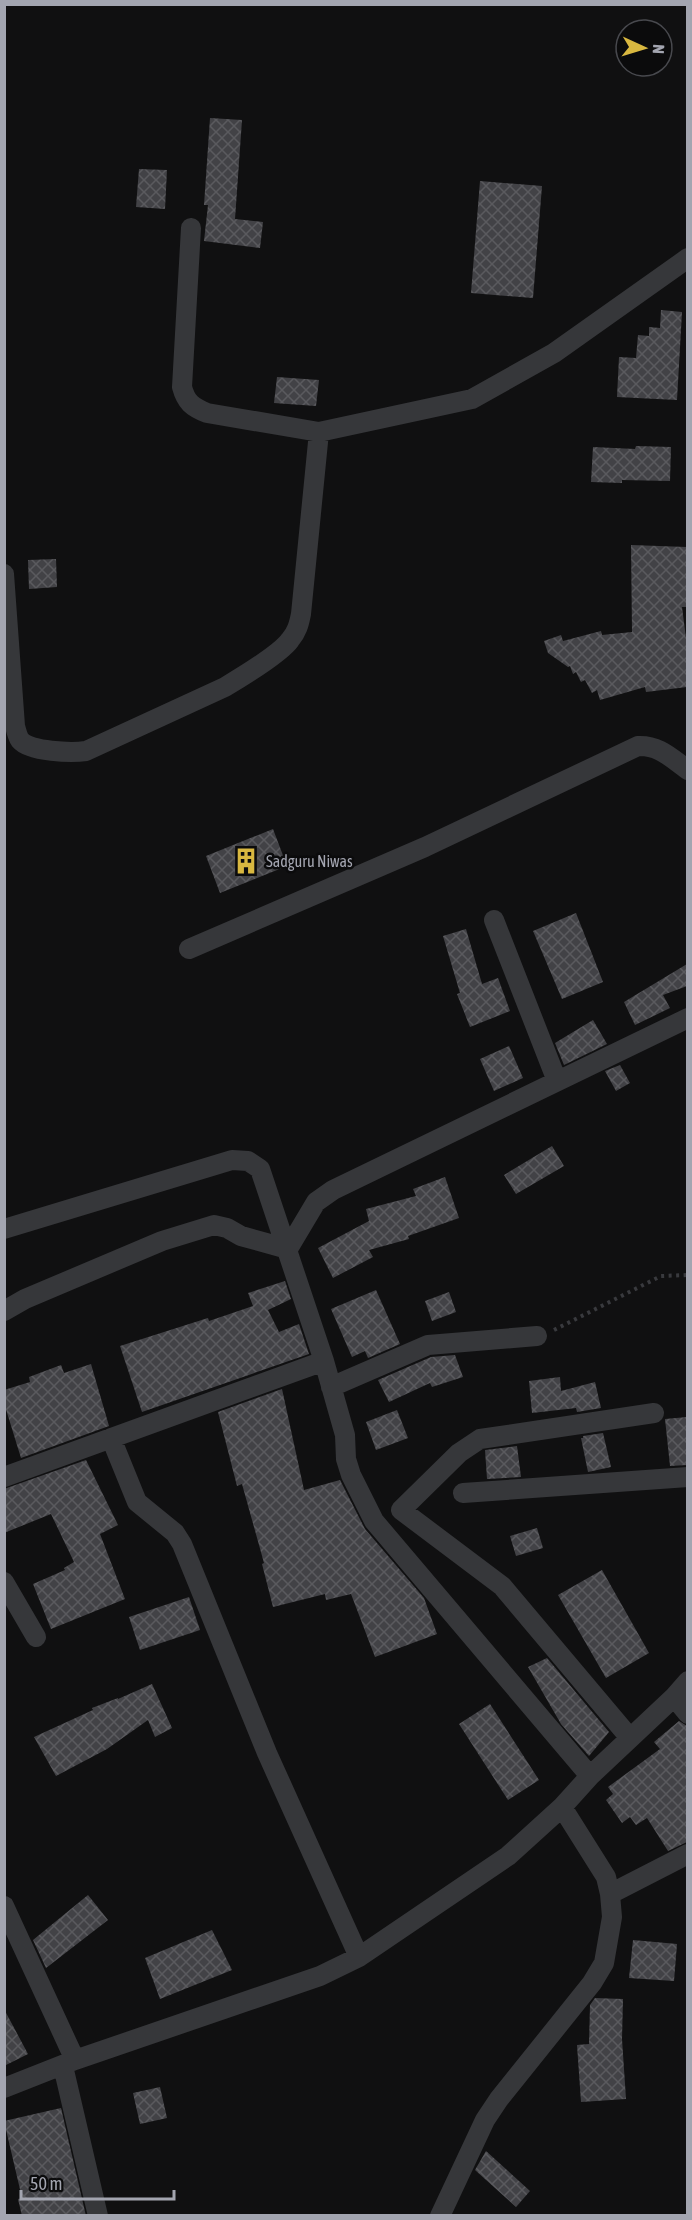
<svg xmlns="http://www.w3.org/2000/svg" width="692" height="2220" viewBox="0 0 692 2220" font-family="'Asap Condensed',sans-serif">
	<defs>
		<pattern id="building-cross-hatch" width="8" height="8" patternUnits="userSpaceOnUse" patternTransform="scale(1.5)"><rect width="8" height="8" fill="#424246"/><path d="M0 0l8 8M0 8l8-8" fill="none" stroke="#5a5a5e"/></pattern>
	</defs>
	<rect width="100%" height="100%" fill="#101011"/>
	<path fill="url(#building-cross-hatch)" d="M 210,118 L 242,120 L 235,219 L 263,222 L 260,248 L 204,241 L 208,205 L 204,205 Z
		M 139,169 L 167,170 L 165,209 L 136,207 Z
		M 480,181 L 542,186 L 533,298 L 471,293 Z
		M 661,310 L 682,312 L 677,400 L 617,397 L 619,357 L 636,358 L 638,335 L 649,336 L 649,327 L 660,328 Z
		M 277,377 L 319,380 L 316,406 L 274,403 Z
		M 636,446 L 671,447 L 670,481 L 622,480 L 622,483 L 591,482 L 593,447 L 635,449 Z
		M 631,545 L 687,547 L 687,607 L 682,607 L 687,646 L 687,687 L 646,692 L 645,687 L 600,700 L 597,690 L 592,693 L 585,680 L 581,682 L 576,672 L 573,674 L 570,666 L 568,667 L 548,653 L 544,641 L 561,635 L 563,641 L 601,631 L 602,635 L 632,632 Z
		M 56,559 L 57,587 L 29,589 L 28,560 Z
		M 273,829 L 287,866 L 220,893 L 206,856 Z
		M 576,913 L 603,982 L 562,999 L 533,931 Z
		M 466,929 L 482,984 L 498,978 L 510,1011 L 470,1027 L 457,994 L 460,993 L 443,936 Z
		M 687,964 L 687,986 L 663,995 L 670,1008 L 635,1025 L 624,1002 Z
		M 593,1020 L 607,1044 L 564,1065 L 555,1043 Z
		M 509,1046 L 523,1078 L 494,1091 L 480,1059 Z
		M 620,1065 L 630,1083 L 616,1091 L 605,1071 Z
		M 552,1146 L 564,1166 L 516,1194 L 504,1175 Z
		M 445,1177 L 459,1218 L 408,1236 L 409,1239 L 369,1250 L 373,1257 L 333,1278 L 318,1248 L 369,1221 L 366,1209 L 416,1196 L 413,1189 Z
		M 285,1281 L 291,1299 L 268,1310 L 279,1332 L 299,1324 L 309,1354 L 142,1412 L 120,1346 L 208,1318 L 209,1321 L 253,1306 L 248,1293 Z
		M 376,1290 L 400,1344 L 368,1358 L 365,1351 L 352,1357 L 331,1309 Z
		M 449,1292 L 456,1312 L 432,1321 L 425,1301 Z
		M 455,1355 L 463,1377 L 432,1387 L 430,1383 L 389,1402 L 378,1380 L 431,1357 Z
		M 91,1364 L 109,1426 L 21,1458 L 4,1403 L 4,1390 L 30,1382 L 29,1377 L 61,1365 L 64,1373 Z
		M 560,1377 L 561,1391 L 595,1382 L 601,1408 L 577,1412 L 576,1408 L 532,1413 L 529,1381 Z
		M 282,1389 L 304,1490 L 340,1480 L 365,1529 L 424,1598 L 437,1634 L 375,1657 L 351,1594 L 326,1600 L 325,1594 L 273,1607 L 262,1564 L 264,1563 L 242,1484 L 237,1486 L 218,1412 Z
		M 397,1410 L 408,1438 L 376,1450 L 366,1422 Z
		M 687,1417 L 687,1465 L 670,1466 L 665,1419 Z
		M 603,1433 L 611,1467 L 588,1472 L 581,1438 L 583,1438 L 583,1436 Z
		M 517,1446 L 521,1477 L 487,1479 L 485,1450 Z
		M 86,1460 L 118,1525 L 100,1534 L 125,1599 L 51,1629 L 33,1584 L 65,1570 L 64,1568 L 74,1562 L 51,1514 L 4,1533 L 4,1489 Z
		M 537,1528 L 543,1548 L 516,1556 L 510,1536 Z
		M 602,1570 L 649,1653 L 606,1678 L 558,1595 Z
		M 189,1597 L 200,1630 L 140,1650 L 129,1617 Z
		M 547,1658 L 609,1732 L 589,1756 L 561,1724 L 528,1667 Z
		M 152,1684 L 172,1728 L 155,1737 L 148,1720 L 107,1749 L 56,1776 L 34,1737 L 93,1710 L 92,1708 L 118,1698 L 118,1699 Z
		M 490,1704 L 539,1780 L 508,1800 L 459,1724 Z
		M 679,1721 L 687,1726 L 687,1842 L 668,1851 L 647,1818 L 636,1825 L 630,1817 L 622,1823 L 606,1800 L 613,1794 L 608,1787 L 660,1749 L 654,1742 Z
		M 88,1895 L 108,1920 L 46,1968 L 33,1940 Z
		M 212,1930 L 232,1970 L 160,1999 L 145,1958 Z
		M 633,1940 L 677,1944 L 674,1981 L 629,1978 Z
		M 595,1998 L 623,1999 L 622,2039 L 626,2099 L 581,2102 L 577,2045 L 589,2044 L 590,2005 Z
		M 4,2009 L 28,2054 L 4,2066 Z
		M 160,2087 L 167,2118 L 140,2124 L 133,2093 Z
		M 61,2108 L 86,2216 L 22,2216 L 18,2199 L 22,2198 L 4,2121 Z
		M 486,2151 L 530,2191 L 516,2207 L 475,2170 Z"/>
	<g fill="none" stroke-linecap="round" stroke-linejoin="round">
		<path stroke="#393a3e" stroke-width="4" stroke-dasharray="3 4.5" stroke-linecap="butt" d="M 554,1330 L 661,1276 L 688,1275"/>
		<path stroke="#36373a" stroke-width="20" d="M 191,228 L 182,387 C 186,402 192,407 207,413 L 319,432 L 472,399 L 554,353 L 688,258
			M 4,574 L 15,726 C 16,730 18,737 20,740 C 30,752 72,753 86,751 L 225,687 C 240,678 281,653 290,640 C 297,632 299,624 301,614 L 319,432
			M 494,920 L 557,1081
			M 189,949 L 425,847 L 638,746 C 659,745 671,758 688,770
			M 4,1229 L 232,1160 L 248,1161 L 260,1169 L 324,1361 L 345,1435 L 346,1459 L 351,1475 L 374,1521 L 590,1776
			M 288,1249 L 316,1202 L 333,1190 L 688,1018
			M 4,1311 L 25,1299 L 162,1241 L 214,1225 L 227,1228 L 241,1236 L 288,1249
			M 331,1387 L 428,1345 L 537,1336
			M 111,1438 L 137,1502 L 175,1533 L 182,1544 L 267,1753 L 359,1957
			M 4,1477 L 324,1361
			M 463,1493 L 688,1477
			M 4,1582 L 36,1637
			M 674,1697 L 688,1714
			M 630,1738 L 502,1586 L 401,1510 L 459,1453 L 480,1439 L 654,1413
			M 610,1894 L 688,1854
			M 4,1906 L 75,2060
			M 63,2066 L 98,2216
			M 4,2088 L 75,2060 L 320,1976 L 359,1957 L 508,1856 L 562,1807 L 590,1776 L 674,1697 L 688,1681
			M 440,2216 L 485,2120 L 499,2099 L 592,1983 L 604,1963 L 612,1917 L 610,1894 L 606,1877 L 562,1807"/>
	</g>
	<defs>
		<g id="building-bare" transform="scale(2.07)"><path d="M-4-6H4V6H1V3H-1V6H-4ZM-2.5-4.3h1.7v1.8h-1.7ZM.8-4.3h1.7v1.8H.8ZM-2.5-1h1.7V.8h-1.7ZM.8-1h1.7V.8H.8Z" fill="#d9b840" stroke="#0b0b0c" stroke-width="2.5" paint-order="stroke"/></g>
	</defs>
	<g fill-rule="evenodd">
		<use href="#building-bare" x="246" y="861"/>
	</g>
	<g text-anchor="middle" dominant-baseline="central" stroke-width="5" stroke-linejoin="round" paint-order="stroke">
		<g font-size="16" fill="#a3a5b0" stroke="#0b0b0c" text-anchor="start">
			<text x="266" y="861">Sadguru Niwas</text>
		</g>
	</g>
	<rect width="692" height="2220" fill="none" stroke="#a3a5b0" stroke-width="12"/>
	<g transform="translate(644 48) rotate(94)"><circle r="28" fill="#0b0b0c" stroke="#48494e" stroke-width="1.5"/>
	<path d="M0-4.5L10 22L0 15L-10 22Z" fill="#d9b840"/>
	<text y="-9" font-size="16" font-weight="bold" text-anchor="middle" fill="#a3a5b0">N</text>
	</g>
	<path d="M21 2190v9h153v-9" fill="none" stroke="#a3a5b0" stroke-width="3"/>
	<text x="30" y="2190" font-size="18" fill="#a3a5b0" stroke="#0b0b0c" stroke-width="4.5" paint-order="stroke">50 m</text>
</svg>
